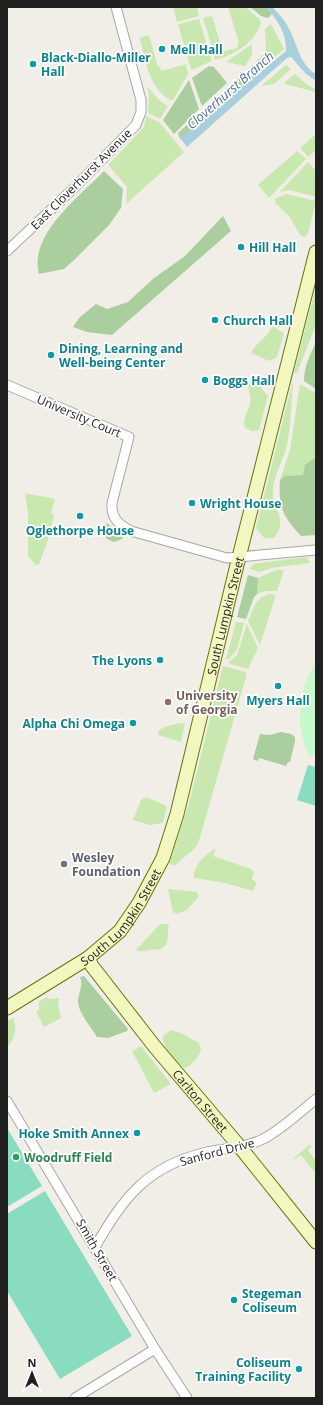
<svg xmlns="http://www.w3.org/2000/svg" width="323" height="1405" viewBox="0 0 323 1405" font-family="'Open Sans',sans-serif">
	<rect width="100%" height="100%" fill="#f1eee7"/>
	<path fill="#c9e8b0" d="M 173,7 L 197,7 L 199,16 L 177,22 Z
		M 228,7 L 246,7 L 259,19 L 261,23 C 255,43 234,55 215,60 L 213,54 L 238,48 L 237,44 L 239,43 Z
		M 212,16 L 222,49 L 213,51 L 203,18 Z
		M 199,19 L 212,61 L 192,70 L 191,69 L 178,24 Z
		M 271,24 L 284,49 L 248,82 L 242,75 L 261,57 L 266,49 L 265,29 Z
		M 149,35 L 158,67 L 160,66 L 161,71 L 186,64 L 188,74 L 173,100 L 170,100 C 149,87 145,61 140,38 Z
		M 252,44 L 252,55 L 245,66 L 226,62 Z
		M 286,65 L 291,69 L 274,84 L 261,86 Z
		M 295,74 L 309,86 L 316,89 L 316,92 L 285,84 L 286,81 Z
		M 147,86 L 160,101 L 168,106 L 160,119 L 148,113 L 149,94 Z
		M 146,116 L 159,122 L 184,152 L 126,204 L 127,187 L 108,165 L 144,127 Z
		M 316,134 L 316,150 L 308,157 L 300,148 Z
		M 297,151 L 306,159 L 269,198 L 258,185 Z
		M 308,162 L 316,171 L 316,197 L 289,190 L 280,192 Z
		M 286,194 L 316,201 L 308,234 L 304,237 L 300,235 L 289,216 L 276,204 L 275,199 Z
		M 316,286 L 316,325 L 297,373 L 294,373 Z
		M 272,326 L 284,333 L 277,357 L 269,361 L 251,353 C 256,342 267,339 272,326 Z
		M 249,382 L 259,385 L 268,396 L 259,430 L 252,431 L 245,428 C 242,418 248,413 250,404 C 253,395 246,392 249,382 Z
		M 292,384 L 293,384 C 291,404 291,426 287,445 C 283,462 273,475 273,492 C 273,512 289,518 274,538 L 264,538 L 256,528 Z
		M 300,384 L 314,392 L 316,396 L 316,457 L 303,475 L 286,476 L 280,480 L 290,450 Z
		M 25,493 L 55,499 L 51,513 L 54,516 L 47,543 L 39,564 L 36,565 L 28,556 L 28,513 Z
		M 307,557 L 310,563 L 271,568 L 259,572 L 250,569 L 253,564 Z
		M 276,570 L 284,570 L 277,591 L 266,591 L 257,594 L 258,578 Z
		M 269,594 L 276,595 L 260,645 L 248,621 C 253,609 256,597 269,594 Z
		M 236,622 L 244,623 L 237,650 L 229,659 L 226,659 Z
		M 247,624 L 258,648 L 248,669 L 230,664 L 229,662 L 237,655 Z
		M 223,666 L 246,672 L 246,677 L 198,844 L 193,850 L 174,866 L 170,864 L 170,862 L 189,803 Z
		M 185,723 L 181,742 L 158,735 L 159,730 C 166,726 177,723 185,723 Z
		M 146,797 L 167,806 L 163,823 L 150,825 L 133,820 L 141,800 Z
		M 216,848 L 213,856 L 251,869 L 254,872 L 252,879 L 257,883 L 253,891 L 225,883 L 194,878 C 193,864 206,855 216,848 Z
		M 168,889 L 197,892 L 199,896 L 187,910 L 177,914 L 173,912 Z
		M 160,924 L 169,924 C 166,939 172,950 151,950 C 145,950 142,953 136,950 Z
		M 47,997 L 49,999 L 58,998 L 59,999 L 58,1006 L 61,1018 L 44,1027 L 36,1012 L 39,1009 L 39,1001 Z
		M 13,1018 C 18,1027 14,1041 7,1047 L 7,1021 Z
		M 171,1030 L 183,1034 L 199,1043 L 201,1050 C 198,1058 193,1063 186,1068 C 176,1065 162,1047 163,1036 Z
		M 141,1046 L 171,1084 L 154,1093 L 132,1051 Z
		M 309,1145 L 312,1146 L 308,1150 L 316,1161 L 316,1174 L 301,1155 L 295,1159 L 294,1158 Z"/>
	<path fill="#aace9e" d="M 250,7 L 266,7 L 272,14 L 268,18 L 261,16 Z
		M 209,66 L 214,67 L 227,83 L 202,106 L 192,78 Z
		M 239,78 L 245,86 L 180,139 L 178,133 Z
		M 189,80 L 199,109 L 174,134 L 163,120 Z
		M 104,171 L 123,189 L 121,208 L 109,225 L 73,261 L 64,269 L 39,274 C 28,235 80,196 104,171 Z
		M 223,216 L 231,231 L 112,335 L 87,332 L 73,327 L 79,318 L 96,304 L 107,309 L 128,302 L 154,278 L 185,256 Z
		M 316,342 L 316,389 L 304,381 C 304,367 310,355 316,342 Z
		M 316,457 L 316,535 L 301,536 C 283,516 278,508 280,480 L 285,476 L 303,475 L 305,465 Z
		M 107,523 L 123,536 L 122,539 L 114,542 L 107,539 L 103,531 Z
		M 248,575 L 258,578 L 257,594 L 254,597 L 246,619 L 237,617 Z
		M 281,732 L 291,734 L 295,737 L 295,742 L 290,762 L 288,762 L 286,766 L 259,758 L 258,761 L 253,759 L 260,734 L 270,735 Z
		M 84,976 L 128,1029 L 127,1031 L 108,1038 L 97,1037 C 91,1027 79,1014 78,1002 C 78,993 84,986 80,977 Z"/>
	<path fill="#c7f8cd" d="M 316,663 L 316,753 L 309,756 C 295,725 297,691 316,663 Z"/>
	<path fill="#89dcbf" d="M 308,765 L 316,767 L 316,806 L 297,800 Z
		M 7,1128 L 42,1186 L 7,1207 Z
		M 45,1191 L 132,1336 L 60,1379 L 7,1291 L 7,1214 Z"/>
	<path fill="#aacfdc" d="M 266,7 L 272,7 C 279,14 285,20 289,29 C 298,45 299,64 316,74 L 316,81 L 306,74 L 291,57 L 287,58 L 187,147 L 180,138 L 286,51 C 287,34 277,19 266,7 Z"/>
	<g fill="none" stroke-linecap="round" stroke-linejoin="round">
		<g stroke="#a7a7a7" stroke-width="11">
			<path id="street" d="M 7,251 L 73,189 L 136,125 L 141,112 L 141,100 L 116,7
				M 7,385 L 129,437 L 112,503 C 111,518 118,524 131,531 L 227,558 L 316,550
				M 7,1101 L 155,1349 L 187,1398
				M 95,1247 C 124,1197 147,1166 207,1152 C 227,1148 246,1148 265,1138 C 283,1128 300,1112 316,1099
				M 75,1398 L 155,1349"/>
		</g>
		<g stroke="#657609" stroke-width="15">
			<g id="secondary">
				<path id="s1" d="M 88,958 L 92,966 L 155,1047 L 240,1147 L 316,1242"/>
				<path id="s2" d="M 7,1008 L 88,958 L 120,931 L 139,903 L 163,858 L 177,814 L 236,569 L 316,252"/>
			</g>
		</g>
		<use href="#street" stroke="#fff" stroke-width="9"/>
		<use href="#secondary" stroke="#f2f7bf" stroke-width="13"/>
	</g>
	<g fill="#0f9aa8" stroke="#fff" stroke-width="1.5">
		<circle cx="162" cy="49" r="4"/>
		<circle cx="33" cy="64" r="4"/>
		<circle cx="241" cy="247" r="4"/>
		<circle cx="215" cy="320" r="4"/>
		<circle cx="51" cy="355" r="4"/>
		<circle cx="205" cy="380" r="4"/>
		<circle cx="192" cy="503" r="4"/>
		<circle cx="80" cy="516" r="4"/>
		<circle cx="160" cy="660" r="4"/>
		<circle cx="278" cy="686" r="4"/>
		<circle cx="133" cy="723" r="4"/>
		<circle cx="137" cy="1133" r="4"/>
		<circle cx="234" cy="1300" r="4"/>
		<circle cx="299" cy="1369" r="4"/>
	</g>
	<circle fill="#8d6e63" stroke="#fff" stroke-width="1.5" cx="168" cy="702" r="4"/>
	<circle fill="#6b7280" stroke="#fff" stroke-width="1.5" cx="64" cy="864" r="4"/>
	<circle fill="#2e9e5b" stroke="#fff" stroke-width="1.5" cx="16" cy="1157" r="4"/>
	<g text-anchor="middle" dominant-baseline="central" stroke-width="3.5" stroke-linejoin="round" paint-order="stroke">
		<g font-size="12" font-weight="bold" fill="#0d838f" stroke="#fff" text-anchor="start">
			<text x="170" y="49">Mell Hall</text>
			<text x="41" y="57">Black-Diallo-Miller<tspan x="41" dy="14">Hall</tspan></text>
			<text x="249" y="247">Hill Hall</text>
			<text x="223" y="320">Church Hall</text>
			<text x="59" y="348">Dining, Learning and<tspan x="59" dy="14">Well-being Center</tspan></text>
			<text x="213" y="380">Boggs Hall</text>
			<text x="200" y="503">Wright House</text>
			<text x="80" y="530" text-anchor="middle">Oglethorpe House</text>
			<text x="152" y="660" text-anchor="end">The Lyons</text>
			<text x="278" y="700" text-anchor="middle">Myers Hall</text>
			<text x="125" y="723" text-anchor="end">Alpha Chi Omega</text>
			<text x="129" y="1133" text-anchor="end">Hoke Smith Annex</text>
			<text x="242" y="1293">Stegeman<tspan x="242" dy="14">Coliseum</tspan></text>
			<text x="291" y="1362" text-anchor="end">Coliseum<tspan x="291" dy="14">Training Facility</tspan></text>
		</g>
		<g font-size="12" fill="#202020" stroke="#fff">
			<text transform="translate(81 179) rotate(-45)">East Cloverhurst Avenue</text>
			<text transform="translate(79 416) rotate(23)">University Court</text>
			<text stroke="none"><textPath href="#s2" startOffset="472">South Lumpkin Street</textPath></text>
			<text stroke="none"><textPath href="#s2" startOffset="148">South Lumpkin Street</textPath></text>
			<text stroke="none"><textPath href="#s1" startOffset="182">Carlton Street</textPath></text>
			<text transform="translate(217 1152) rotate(-15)">Sanford Drive</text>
			<text transform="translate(97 1250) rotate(60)">Smith Street</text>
		</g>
		<g font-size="12" font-weight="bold" fill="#785e54" stroke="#fff" text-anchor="start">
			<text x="176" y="695">University<tspan x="176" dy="14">of Georgia</tspan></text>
		</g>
		<g font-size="12" font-weight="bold" fill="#5b616d" stroke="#fff" text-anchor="start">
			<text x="72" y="857">Wesley<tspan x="72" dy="14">Foundation</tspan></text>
		</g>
		<g font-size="12" font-weight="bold" fill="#27864d" stroke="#fff" text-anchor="start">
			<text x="24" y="1157">Woodruff Field</text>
		</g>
		<g font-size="13" font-style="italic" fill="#4d76a5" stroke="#fff">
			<text transform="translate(230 90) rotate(-41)">Cloverhurst Branch</text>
		</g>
	</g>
	<rect width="323" height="1405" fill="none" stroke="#202020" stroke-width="16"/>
	<g transform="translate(32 1373)" stroke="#ffffff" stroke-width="3" paint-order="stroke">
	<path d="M0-3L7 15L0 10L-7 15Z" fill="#202020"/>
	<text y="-6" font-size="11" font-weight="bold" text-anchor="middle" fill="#202020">N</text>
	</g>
</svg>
